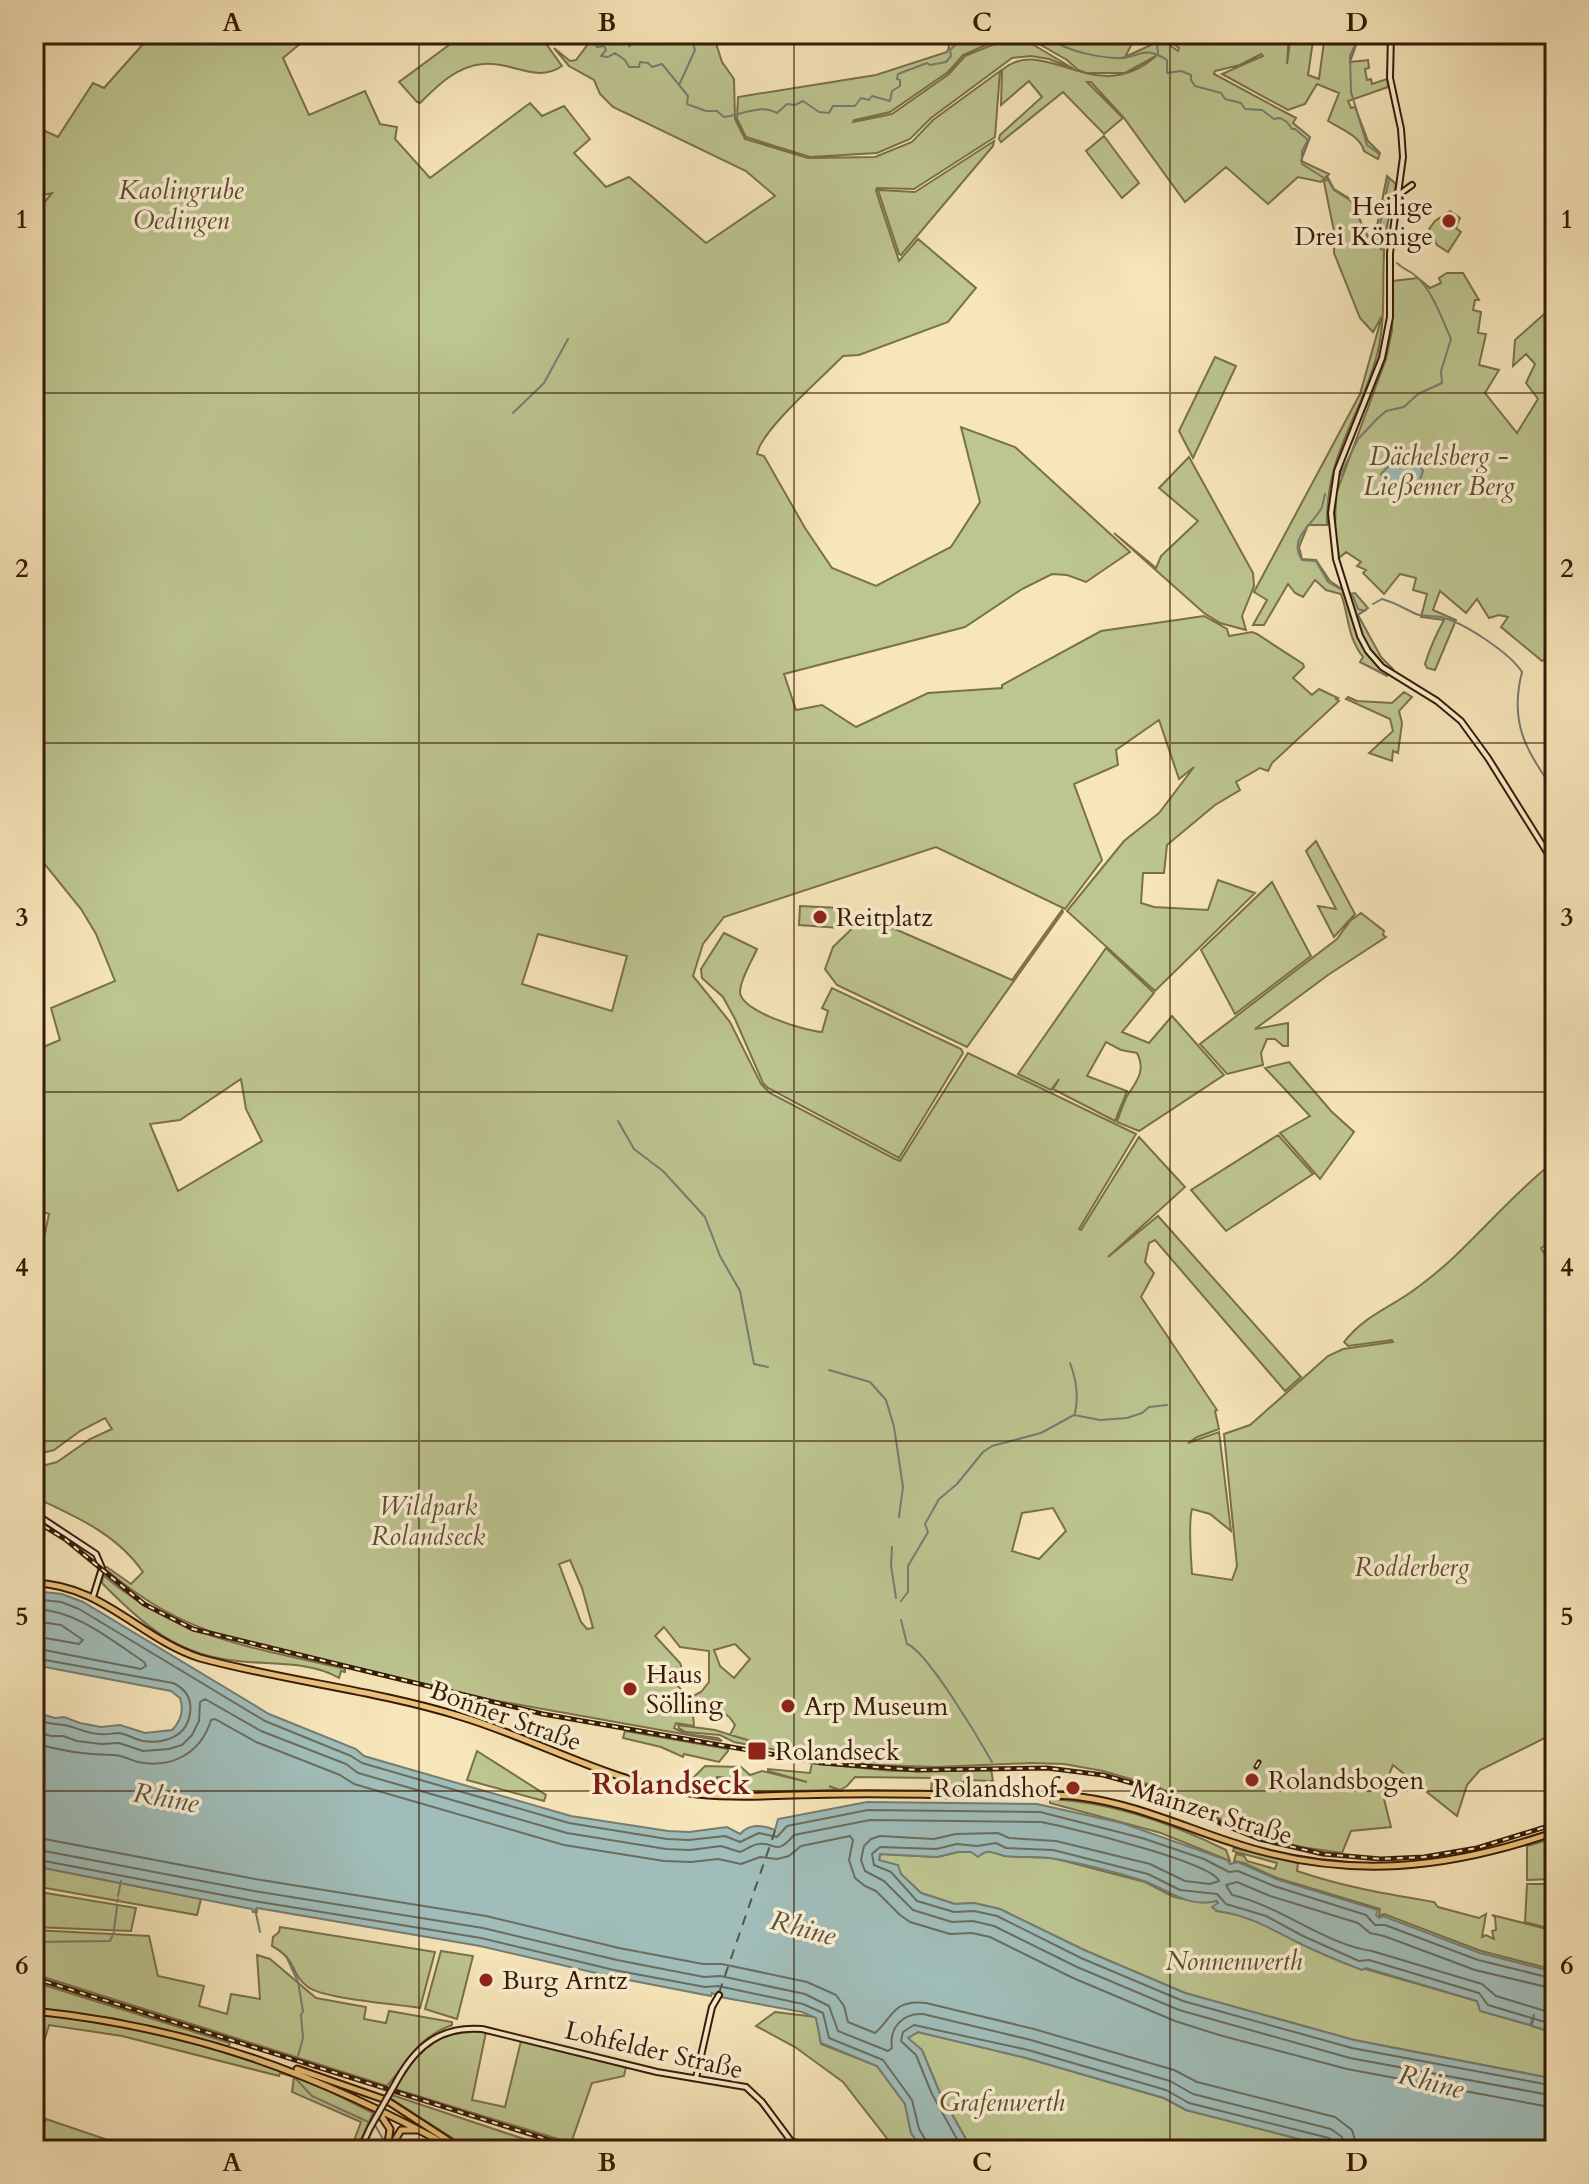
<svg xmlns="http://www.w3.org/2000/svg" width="1589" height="2184" viewBox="0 0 1589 2184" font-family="Cardo,serif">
	<rect width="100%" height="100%" fill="#f7e6ba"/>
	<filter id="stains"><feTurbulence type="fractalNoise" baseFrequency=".0025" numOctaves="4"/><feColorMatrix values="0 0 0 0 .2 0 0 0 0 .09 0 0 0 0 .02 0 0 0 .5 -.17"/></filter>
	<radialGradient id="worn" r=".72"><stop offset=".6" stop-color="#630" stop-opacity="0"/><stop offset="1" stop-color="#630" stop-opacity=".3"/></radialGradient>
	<path fill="#bdc590" stroke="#7a704a" stroke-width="2" fill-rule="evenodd" d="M 152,34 L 312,34 L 283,58 L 309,115 L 365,91 L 380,124 L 397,127 L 395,139 L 430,178 L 530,103 L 542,116 L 564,106 L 590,139 L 574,153 L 606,187 L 629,177 L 706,243 L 775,196 L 746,171 L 613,107 L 600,94 L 594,80 L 569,66 L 554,48 L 570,61 L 576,60 L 588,44 L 568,34 L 632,34 L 629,47 L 631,43 L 692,44 L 687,34 L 713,34 L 722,62 L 734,79 L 735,119 L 745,139 L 808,158 L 875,157 L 912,142 L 933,120 L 1000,71 L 995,137 L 914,189 L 877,188 L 876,191 L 899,261 L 918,239 L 976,288 L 948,322 L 859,355 L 843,356 C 824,376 761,430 757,454 L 764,456 L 805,528 L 832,568 L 876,586 L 951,547 L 980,502 L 961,427 L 1015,447 L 1130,552 L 1086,582 L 1067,575 L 1052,574 L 1022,589 L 965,627 L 784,674 L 796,710 L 822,705 L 856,727 L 928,693 L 1002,688 L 1002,685 L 1101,631 L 1204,616 L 1227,629 L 1229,636 L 1252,632 L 1257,634 L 1303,664 L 1304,667 L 1293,678 L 1312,695 L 1319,689 L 1338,698 L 1336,699 L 1339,701 L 1272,763 L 1268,771 L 1260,768 L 1236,782 L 1240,790 L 1215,805 L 1167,845 L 1164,873 L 1143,873 L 1141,903 L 1154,907 L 1208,910 L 1218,880 L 1255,893 L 1155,991 L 1067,911 L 1124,841 L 1159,813 L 1194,767 L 1179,779 L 1159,720 L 1116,750 L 1118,765 L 1074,784 L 1102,860 L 1065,909 L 936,847 L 724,917 L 703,944 L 693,976 L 730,1022 L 761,1084 L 770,1093 L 895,1159 L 900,1161 L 968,1053 L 1136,1134 L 1079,1229 L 1081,1230 L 1139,1137 L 1185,1187 L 1108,1257 L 1158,1216 L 1301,1377 L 1285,1391 L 1155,1240 L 1149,1243 L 1145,1262 L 1154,1273 L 1141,1297 L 1217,1410 L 1215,1411 L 1219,1429 L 1197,1437 L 1188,1443 L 1219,1432 L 1231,1531 L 1210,1514 L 1192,1509 C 1188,1524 1191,1557 1192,1574 L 1232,1580 L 1237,1566 L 1224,1434 L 1250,1425 L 1328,1356 L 1343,1349 L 1393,1342 L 1392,1340 L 1348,1346 L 1344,1342 C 1366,1314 1391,1308 1418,1287 C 1465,1253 1500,1206 1545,1169 L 1555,1189 L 1555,1240 L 1541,1248 L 1555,1272 L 1555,1733 L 1480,1770 L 1467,1785 L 1457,1816 L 1393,1765 L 1382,1791 L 1391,1827 L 1351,1831 L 1342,1853 L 1301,1847 L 1260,1836 L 1224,1821 L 1158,1787 L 1103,1771 L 1064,1764 L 1031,1763 L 936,1767 L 875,1765 L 835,1761 L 734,1742 L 720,1735 L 686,1732 L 679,1728 L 678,1725 L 715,1730 L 754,1742 L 730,1735 L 735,1725 C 725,1708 715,1710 697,1708 L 693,1715 L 694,1726 L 676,1723 L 674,1728 L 686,1734 L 718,1738 L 722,1741 L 492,1700 L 225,1636 C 178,1622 142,1600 104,1568 L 107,1567 L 131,1584 L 143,1572 C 117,1534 75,1516 34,1497 L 34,1468 L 57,1462 L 90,1439 L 112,1429 L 105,1418 L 80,1431 L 54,1450 L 34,1455 L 34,1285 L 49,1214 L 34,1209 L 34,1051 L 60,1040 L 51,1008 L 115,981 L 96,934 L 81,909 L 34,851 L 34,235 L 38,210 L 52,193 L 34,197 L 34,144 L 43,130 L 58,137 L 93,83 L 104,88 ZM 538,934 L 627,956 L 612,1011 L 522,984 ZM 241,1079 L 246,1109 L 262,1141 L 178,1191 L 150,1124 L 180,1120 ZM 1053,1508 L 1066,1531 L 1039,1559 L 1012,1551 L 1022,1513 ZM 570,1560 L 582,1588 L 593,1628 L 587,1629 L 581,1622 L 559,1564 ZM 664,1627 L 680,1647 L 709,1651 L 709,1682 L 701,1692 L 689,1698 L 673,1681 L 682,1669 L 680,1663 L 655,1636 ZM 735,1644 L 750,1659 L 734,1678 L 720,1666 L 714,1650 Z
		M 464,34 L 539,34 L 562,66 C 536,84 512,61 483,64 C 457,66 438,85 420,103 L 417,102 L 399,82 Z
		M 944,34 L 1133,34 L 1135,38 L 1125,57 L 1151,45 L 1154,34 L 1178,51 L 1179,48 L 1159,34 L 1289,34 L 1287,64 L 1291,34 L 1314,34 L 1308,75 L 1319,79 L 1325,34 L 1360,34 L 1350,62 L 1368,60 L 1369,68 L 1365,69 L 1367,80 L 1371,79 L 1372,84 L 1387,79 L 1388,87 L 1348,101 L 1351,108 L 1355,107 L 1368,141 L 1380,153 L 1378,159 L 1364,151 C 1361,137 1342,129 1328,121 L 1339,93 L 1317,84 L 1305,104 L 1288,110 L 1222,74 L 1263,56 L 1261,54 L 1240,65 L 1215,71 L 1214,74 L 1296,118 L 1293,123 L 1310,137 L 1301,161 L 1329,174 L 1321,182 L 1298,177 L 1268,204 L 1226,167 L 1185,202 L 1124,118 L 1091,82 L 1087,82 L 1123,118 L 1104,134 L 1063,92 L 1001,142 L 999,139 L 1000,135 L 1042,97 L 1029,81 L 1001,105 L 1002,70 C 1045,33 1095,110 1156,56 L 1125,73 L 1086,73 L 1078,70 L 1067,60 L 1039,44 L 1015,40 L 997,40 L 963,55 L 948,72 L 890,112 L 854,120 L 853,122 L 892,114 L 949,74 L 965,56 L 997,43 L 1032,44 L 1074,69 L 1049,59 L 1031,56 L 1012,58 L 931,118 L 910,139 L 877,153 L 810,157 L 746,137 L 737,119 L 738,97 L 876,75 L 947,52 L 949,47 Z
		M 1104,136 L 1139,183 L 1122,198 L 1086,151 Z
		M 994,141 L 993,146 L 901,255 L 899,254 L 878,190 L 915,192 Z
		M 1387,176 L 1396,184 C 1393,203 1387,221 1385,239 C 1381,278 1387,317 1377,355 C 1360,419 1326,453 1327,525 L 1308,525 L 1299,547 L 1302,559 L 1316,560 L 1330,581 L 1349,594 L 1355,593 L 1368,608 L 1358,615 L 1381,657 L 1393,669 L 1387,676 L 1360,662 L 1363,657 C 1347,637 1349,616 1341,594 L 1326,590 L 1315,580 L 1303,597 L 1295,593 L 1288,584 L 1264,625 L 1253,625 L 1267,600 L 1254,592 L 1360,394 L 1382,316 L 1373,332 L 1360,318 L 1334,253 L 1334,231 L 1324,182 L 1328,178 L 1334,189 L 1355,202 C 1359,214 1361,233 1374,241 Z
		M 1450,211 L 1460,218 L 1456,228 L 1461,232 L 1448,252 L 1437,245 L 1429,229 L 1435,221 Z
		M 1447,273 L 1463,273 L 1479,300 L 1475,300 L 1473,310 L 1481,312 L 1478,333 L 1486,334 L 1479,365 L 1499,370 L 1485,393 L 1517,433 L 1538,399 L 1526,383 L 1535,364 L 1526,354 L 1513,366 L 1515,340 L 1551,308 L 1555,300 L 1555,668 L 1545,659 L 1542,661 L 1501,627 L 1508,617 L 1499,615 L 1489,618 L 1477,599 L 1466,613 L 1440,591 L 1433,610 L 1456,620 L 1435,670 L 1427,668 L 1425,664 C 1430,648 1435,636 1444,620 L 1421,617 L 1427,594 L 1413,590 L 1416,578 L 1400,574 L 1384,594 L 1363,573 L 1366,570 L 1357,566 L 1361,562 L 1346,552 L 1339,558 L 1335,530 L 1336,494 L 1386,359 L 1392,331 L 1393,281 L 1418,278 L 1430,288 L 1441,283 L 1439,278 Z
		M 1215,357 L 1236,366 L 1193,458 L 1179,431 Z
		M 1189,457 L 1253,573 L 1254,586 L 1242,616 L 1246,630 L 1220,623 L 1204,613 L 1114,533 L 1156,568 L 1161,556 L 1198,521 L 1159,488 Z
		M 1404,692 L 1412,697 L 1399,711 L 1402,723 L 1398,753 L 1393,751 L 1392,761 L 1369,753 L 1393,731 L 1390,719 L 1346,699 L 1348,697 L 1357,701 L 1392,703 Z
		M 1316,841 L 1355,914 L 1334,937 L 1318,906 L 1336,909 L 1306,851 Z
		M 1272,882 L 1311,956 L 1235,1014 L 1201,950 Z
		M 800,906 L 840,908 L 839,928 L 799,925 Z
		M 1062,910 L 1063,912 L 967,1047 L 837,985 L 825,969 L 833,947 L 865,916 L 1012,980 Z
		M 1361,913 L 1384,931 L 1383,935 L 1386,937 L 1328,975 L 1255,1029 L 1288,1023 L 1288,1046 L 1283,1046 L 1275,1039 L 1267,1039 L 1261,1053 L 1263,1065 L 1227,1074 L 1200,1044 L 1337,939 L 1350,921 Z
		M 724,933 L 757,949 C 752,961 741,977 740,991 C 739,1011 805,1031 822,1032 L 828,1011 L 822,1008 L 832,988 L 961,1049 L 963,1053 L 899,1158 L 768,1088 L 763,1083 L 735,1019 L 723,997 L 702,978 L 701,969 Z
		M 1106,948 L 1154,993 L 1122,1032 L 1149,1043 L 1172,1016 L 1224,1075 L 1139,1131 L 1117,1122 C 1120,1113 1123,1104 1127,1096 C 1137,1081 1146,1071 1137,1053 L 1121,1050 L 1106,1042 L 1087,1076 L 1127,1091 L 1115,1121 L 1053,1089 L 1059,1079 L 1051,1090 L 1018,1074 Z
		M 1289,1062 L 1331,1111 L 1354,1132 L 1320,1179 L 1280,1133 L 1310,1116 L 1265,1068 Z
		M 1278,1135 L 1313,1174 L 1226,1231 L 1191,1190 Z
		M 103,1575 C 178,1639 253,1647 345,1669 L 345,1672 L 341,1671 L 339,1678 C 311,1661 271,1665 238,1661 C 177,1655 143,1625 102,1583 Z
		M 625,1731 L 728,1749 L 728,1751 L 719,1762 L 684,1754 L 683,1757 L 661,1747 L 623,1738 Z
		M 477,1751 L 546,1795 L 544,1801 L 467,1780 Z
		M 812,1763 L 893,1771 L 991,1769 L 993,1781 L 964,1780 L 963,1792 L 931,1792 L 932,1778 L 855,1777 L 847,1786 L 840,1790 L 829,1786 L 837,1790 L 729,1792 L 732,1790 L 732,1778 L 717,1777 L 716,1789 L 720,1792 L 692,1789 L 693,1778 L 705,1766 L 741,1767 L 750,1775 L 762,1771 L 807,1782 L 768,1771 L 768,1769 L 810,1773 Z
		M 1050,1799 C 1112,1802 1171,1823 1226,1850 L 1230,1861 L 1161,1833 L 1050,1803 Z
		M 1555,1838 L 1555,1879 L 1527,1880 L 1527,1846 Z
		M 1234,1848 L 1298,1863 L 1297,1871 C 1344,1887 1387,1894 1434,1902 L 1438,1907 L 1479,1918 L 1486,1914 L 1482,1937 L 1486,1935 L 1494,1939 L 1492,1931 L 1496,1930 L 1495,1917 L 1492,1915 L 1555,1931 L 1555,1970 L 1481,1951 L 1384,1914 L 1379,1916 L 1380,1909 L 1277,1878 L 1244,1863 L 1234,1861 L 1236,1854 L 1244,1856 L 1247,1861 L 1275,1869 L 1277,1863 L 1233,1851 Z
		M 996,1851 L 1004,1856 L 1053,1858 L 1145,1882 L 1174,1897 L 1198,1902 L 1217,1900 L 1216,1911 L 1232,1913 L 1263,1923 L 1345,1963 L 1477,2001 L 1481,2011 L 1530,2025 L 1535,2014 L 1532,2026 L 1555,2033 L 1555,2079 L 1354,2040 L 1185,1993 L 1084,1950 L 1000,1909 L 974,1903 L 955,1904 L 921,1893 L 901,1874 L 879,1860 L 880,1854 L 937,1857 L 958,1852 Z
		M 34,1866 L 201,1899 L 197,1915 L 34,1886 Z
		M 1527,1884 L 1555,1884 L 1555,1930 L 1525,1922 Z
		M 34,1891 L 136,1908 L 131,1931 L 34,1927 Z
		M 280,1927 L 435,1952 L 420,2008 C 397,2004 324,1999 308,1987 C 289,1973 298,1960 272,1946 L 273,1937 L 279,1932 Z
		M 34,1930 L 149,1936 L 158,1976 L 204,1986 L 199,2006 L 227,2014 L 231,1994 L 260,1999 L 257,1955 L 270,1959 L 316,1998 L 366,2007 L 364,2019 L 386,2023 L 389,2011 L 452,2022 L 452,2025 C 415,2039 410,2060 387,2086 L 34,1974 Z
		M 441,1951 L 473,1956 L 457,2019 L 425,2009 Z
		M 34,1982 L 230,2043 L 228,2047 L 117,2019 L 34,2008 Z
		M 775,2012 L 816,2017 L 821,2044 L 877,2066 L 905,2104 L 911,2133 L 923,2150 L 896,2150 L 843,2082 L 795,2047 L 756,2026 Z
		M 34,2014 C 124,2024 212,2043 296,2076 C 322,2086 348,2101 373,2113 L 360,2143 L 361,2150 L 355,2150 L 352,2146 L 361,2122 L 292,2092 L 294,2077 L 280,2073 L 279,2076 L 122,2036 L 49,2025 L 42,2048 L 34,2045 Z
		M 479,2030 L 486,2032 L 472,2100 L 505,2107 L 521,2041 L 626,2067 L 624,2076 L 592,2083 L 571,2143 L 395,2089 C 416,2051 433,2032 479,2030 Z
		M 918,2032 L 1026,2058 L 1164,2098 L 1186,2110 L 1342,2150 L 972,2150 L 939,2091 L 922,2050 L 907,2038 Z
		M 392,2095 L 557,2150 L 471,2150 L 390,2098 Z
		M 46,2119 L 117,2143 L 114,2150 L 34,2150 Z"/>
	<path fill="#a0bdb9" stroke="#767c71" stroke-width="2" d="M 1397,450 L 1409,452 L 1423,471 L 1417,489 L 1407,495 L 1401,493 L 1398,499 L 1394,499 L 1385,486 L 1381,474 L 1396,458 Z
		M 34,1591 L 62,1594 L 83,1602 L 269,1714 L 356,1749 L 364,1756 L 571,1816 L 668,1831 L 689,1832 L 727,1827 L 740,1834 C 750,1823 762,1825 775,1830 L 778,1819 L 867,1802 L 1037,1804 L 1122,1823 L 1227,1860 L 1230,1864 L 1238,1862 L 1276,1879 L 1378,1910 L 1376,1915 L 1379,1918 L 1383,1916 L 1480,1953 L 1555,1972 L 1555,2033 L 1532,2026 L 1534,2014 L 1530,2025 L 1480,2011 L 1477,2001 L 1366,1968 L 1362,1970 C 1341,1962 1319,1953 1299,1943 C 1271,1929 1248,1915 1217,1911 L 1212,1907 L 1218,1903 L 1217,1901 C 1189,1908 1171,1892 1147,1882 C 1124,1874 1073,1861 1049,1858 C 1035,1856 1019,1858 1005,1856 C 993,1854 989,1847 978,1857 L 971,1852 L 958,1852 L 937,1857 L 880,1854 L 879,1860 L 898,1865 L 901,1874 L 921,1893 L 955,1904 L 974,1903 L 1000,1909 L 1084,1950 L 1185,1993 L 1354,2040 L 1555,2079 L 1555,2150 L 1342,2150 L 1186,2110 L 1164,2098 L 1026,2058 L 918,2032 L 908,2038 L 922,2050 L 939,2091 L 972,2150 L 923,2150 L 911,2133 L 905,2104 L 877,2066 L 821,2043 L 816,2018 L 802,2012 L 720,1997 L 712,1993 L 711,1996 L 613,1977 L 480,1946 L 257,1908 L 257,1912 L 253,1912 L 252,1909 L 34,1866 L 34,1712 L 55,1718 L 64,1717 L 80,1723 L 101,1727 L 120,1725 L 145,1733 L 172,1730 C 181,1721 184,1710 180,1698 L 171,1691 L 34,1665 Z"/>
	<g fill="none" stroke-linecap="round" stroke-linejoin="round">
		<path stroke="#6b6c5e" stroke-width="2" d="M 34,1599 L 61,1602 L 79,1609 L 265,1721 L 351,1756 L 362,1763 L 569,1823 L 667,1839 L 689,1840 L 725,1836 L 740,1842 L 759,1833 L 777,1837 L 787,1826 L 868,1810 L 1040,1812 L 1142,1838 L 1204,1859 L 1229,1872 L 1238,1871 L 1274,1886 L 1366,1915 L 1375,1925 L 1385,1925 L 1478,1960 L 1555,1979
			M 34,1609 C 76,1610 110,1639 144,1662 L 146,1666 L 141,1669 L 34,1648
			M 34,1621 L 61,1625 L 83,1640 L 79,1644 L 34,1636
			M 34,1658 L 173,1683 C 186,1689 192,1699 190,1713 C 187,1737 164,1744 143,1741 C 134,1739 127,1734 119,1733 C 113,1733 106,1735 100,1734 C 87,1734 76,1727 64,1725 C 54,1724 45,1723 34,1720
			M 34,1731 L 51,1736 L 63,1736 L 77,1741 L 101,1744 L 119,1743 L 143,1751 L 169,1749 L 182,1745 L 192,1735 L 199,1721 L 200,1702 L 205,1699 L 261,1731 L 346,1764 L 358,1773 L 567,1833 L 666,1849 L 690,1850 L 721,1846 L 740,1852 C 746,1850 753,1844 759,1844 C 776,1842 775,1857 794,1835 L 870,1820 L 1041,1822 L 1060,1826 C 1086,1832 1212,1863 1219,1881 L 1210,1884 L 1185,1881 L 1150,1864 L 1056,1841 L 1009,1838 L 998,1833 L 956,1834 L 934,1839 L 880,1836 L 871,1839 L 864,1846 L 861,1860 L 865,1871 L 884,1881 L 913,1910 L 952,1922 L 973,1921 L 994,1926 L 1077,1967 L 1179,2010 L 1350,2058 L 1555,2096
			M 34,1743 C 60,1751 86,1755 114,1755 C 122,1755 130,1760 138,1762 C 172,1769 201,1753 211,1720 L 215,1719 L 256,1742 L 340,1775 L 354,1784 L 564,1845 L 664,1861 L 691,1862 L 718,1859 L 741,1864 L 760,1857 L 777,1859 L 789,1856 L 801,1846 L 850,1836 L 853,1840 L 849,1860 L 855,1878 L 865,1886 L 876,1891 L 900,1915 L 910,1922 L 950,1934 L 972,1933 L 990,1937 L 1073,1978 L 1175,2021 L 1219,2035 L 1347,2069 L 1555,2108
			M 34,1837 L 255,1879 L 486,1916 L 619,1948 L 703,1964 L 722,1964 L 807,1982 L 836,1995 L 844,2006 L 848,2022 L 875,2033 C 893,2018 892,1999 926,2003 L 1034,2029 L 1174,2070 L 1197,2082 L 1335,2117 L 1352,2130 L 1358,2150
			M 34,1849 L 254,1891 L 483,1928 L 617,1960 L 704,1977 L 720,1976 L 805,1994 L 829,2006 L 838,2031 L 888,2051 L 892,2048 C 889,2028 902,2013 923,2014 L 1031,2040 L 1170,2081 L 1193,2094 L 1331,2129 L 1342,2137 L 1346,2150
			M 34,1859 L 254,1901 L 481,1938 L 614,1970 L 705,1987 L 718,1986 L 803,2004 L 823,2013 L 829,2038 L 883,2060 L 912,2100 L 919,2129 L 928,2144 L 929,2150
			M 1555,1989 L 1475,1970 L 1384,1936 L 1370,1933 L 1358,1923 L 1270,1896 L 1237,1882 L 1226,1885 L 1232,1895 C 1281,1906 1324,1944 1372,1951 L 1482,1984 L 1496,1996 L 1555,2014
			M 1555,2025 L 1488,2005 L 1479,1993 L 1369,1960 L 1359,1961 L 1303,1936 L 1266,1916 L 1226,1904 L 1217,1894 L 1180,1890 L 1148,1874 L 1053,1850 L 1006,1848 L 996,1843 L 977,1846 L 957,1844 L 936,1849 L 880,1847 L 872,1854 L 874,1865 L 891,1872 L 917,1901 L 954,1912 L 974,1911 L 997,1916 L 1081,1958 L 1183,2001 L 1352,2048 L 1555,2086
			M 963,2150 L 932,2094 L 916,2055 L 901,2041 L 903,2032 L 914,2025 L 1028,2050 L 1166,2090 L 1189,2103 L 1329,2138 L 1335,2143 L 1336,2150"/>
		<path stroke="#767c71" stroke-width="2" d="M 547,34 L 550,34
			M 582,34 L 593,40 L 597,47 L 604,46 L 606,50 L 601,56 L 608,57 L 615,53 L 625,60 L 629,67 L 639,67 L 640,62 L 648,63 L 652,67 L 662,64 L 688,96 L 687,104 L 706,111 L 717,111 L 724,117 C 744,114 760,104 777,113 L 787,104 L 795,105 L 803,101 L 819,112 L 829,113 L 833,106 L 855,106 L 861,98 L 869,100 L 872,96 L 890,101 L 892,91 L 900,86 L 900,80 L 897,79 L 898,74 L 927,63 L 930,65 L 946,62 L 951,56 L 950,50 L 964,37 L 974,34
			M 1043,34 C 1050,36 1053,40 1059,44 C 1074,52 1097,57 1114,58 C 1140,60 1141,43 1167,60 L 1167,73 L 1181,71 L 1191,75 L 1191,80 L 1195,86 L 1221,93 L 1225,99 L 1241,103 L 1245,109 L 1262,110 L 1274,119 L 1280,118 L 1287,122 L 1292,129 L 1295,129 L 1308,140 L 1302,151 L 1302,164 L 1324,178
			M 1156,34 L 1158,53
			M 1360,34 L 1350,56 L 1351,92 L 1367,145 L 1378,153
			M 680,83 L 695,50 L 690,34
			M 1328,180 L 1334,190 L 1351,201 L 1367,236 L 1382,250
			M 1376,244 L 1389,179
			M 513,413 L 544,383 L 568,339
			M 1340,476 L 1358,439 L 1378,418 L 1386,411 L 1404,407 L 1418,394 L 1442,383 L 1441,371 L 1451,339 C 1442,319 1431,286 1412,273 C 1406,269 1403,269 1397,263
			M 1325,494 C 1324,498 1323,503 1322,507 C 1314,524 1287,538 1302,560 L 1316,561 L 1328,582 L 1340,589
			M 1353,596 L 1358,609 L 1365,611 L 1367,608
			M 1373,604 L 1382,599 C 1394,602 1405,609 1416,614 C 1423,617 1433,615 1441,617 C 1463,622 1510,653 1522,672 C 1509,722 1526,752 1555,791
			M 618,1121 L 634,1149 L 663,1171 L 705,1217 L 720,1256 L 740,1291 L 754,1364 L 768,1367
			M 1070,1363 C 1076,1379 1079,1396 1075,1413
			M 829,1370 L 870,1382 L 886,1400 L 894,1427 L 903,1487 L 899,1517
			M 938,1500 L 957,1484 L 983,1452 L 992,1446 L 1041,1433 L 1074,1415 L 1100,1420 L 1127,1418 L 1142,1413 L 1149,1407 L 1167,1405
			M 892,1547 L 891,1565 L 896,1598
			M 901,1601 L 908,1592 L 908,1566 L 928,1532 L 925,1524 L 938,1501
			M 901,1620 L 907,1644 C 927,1651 979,1739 992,1762
			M 118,1896 L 121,1881
			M 117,1902 L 118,1899
			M 255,1909 L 260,1932
			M 114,1929 L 117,1907
			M 34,1942 L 110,1941 L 114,1932
			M 286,1956 L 298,1982 L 303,2011 L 301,2015 L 303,2038 L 298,2056
			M 296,2079 L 312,2096 L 375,2125 L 383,2139 L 384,2149"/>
		<path stroke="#5b5343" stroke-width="2" stroke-dasharray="10 8" stroke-linecap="butt" d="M 719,1993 L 776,1828"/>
		<g stroke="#361a04" stroke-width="8">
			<path id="secondary" d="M 1391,34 L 1390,78 L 1401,129 L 1403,157 L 1390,253 L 1390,317 L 1382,358 L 1337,471 L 1331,513 L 1336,559 L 1360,636 L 1368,651 L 1382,667 L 1437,701 L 1461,721 L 1488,758 L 1555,865
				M 1401,193 L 1412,185
				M 34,1513 L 96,1554 L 102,1568 L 93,1597
				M 399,2077 C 418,2044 443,2026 482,2029 L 657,2072 L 746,2087 L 762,2102 L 791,2141 L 819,2150
				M 696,2078 L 712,2007 L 719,1995
				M 365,2150 L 364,2141 L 370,2128"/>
		</g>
		<g stroke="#361a04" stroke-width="9">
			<path id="primary" d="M 34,1583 C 103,1585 139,1638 200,1658 C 285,1681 374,1690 459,1716 C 540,1740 611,1784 697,1794 C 745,1799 794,1794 843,1794 C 887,1793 932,1795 976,1795 C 1011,1795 1046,1793 1080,1797 C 1136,1804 1188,1829 1240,1845 C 1350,1880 1448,1869 1555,1832
				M 34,2011 C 191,2027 319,2074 456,2150
				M 297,2069 L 386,2100 L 463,2150
				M 378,2111 L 390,2129 L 387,2150
				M 392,2145 L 401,2130 L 417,2130"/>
		</g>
		<use href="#secondary" stroke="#faefd2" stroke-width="4"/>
		<use href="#primary" stroke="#ecc37d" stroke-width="5"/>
		<g stroke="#361a04" stroke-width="5">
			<path id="rail" d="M 34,1520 L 65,1539 L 144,1604 L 193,1629 L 543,1714 L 822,1763 L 917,1770 L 1047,1768 L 1103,1775 L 1157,1790 L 1222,1824 L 1259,1839 L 1323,1854 L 1381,1859 L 1424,1857 L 1477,1848 L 1555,1824
				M 1256,1767 L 1259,1762
				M 34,1978 L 581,2150"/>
		</g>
		<use href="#rail" stroke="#faefd2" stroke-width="2" stroke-dasharray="6" stroke-linecap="butt"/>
		<g stroke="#361a04" stroke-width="8" stroke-linecap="butt">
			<path id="secondary-bridge" d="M 370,2128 L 399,2077"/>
		</g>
		<use href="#secondary-bridge" stroke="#faefd2" stroke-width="4"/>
	</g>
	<path fill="none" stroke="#361a04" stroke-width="2" stroke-opacity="0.55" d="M 419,34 L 419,2150M 794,34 L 794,2150M 1170,34 L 1170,2150M 34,393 L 1555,393M 34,743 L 1555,743M 34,1092 L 1555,1092M 34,1441 L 1555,1441M 34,1791 L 1555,1791"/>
	<g fill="#8f2418" stroke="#faefd2" stroke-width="3">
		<circle cx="1449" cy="221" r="8"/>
		<circle cx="820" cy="917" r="8"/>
		<circle cx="630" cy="1689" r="8"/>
		<circle cx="788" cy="1706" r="8"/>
		<rect x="747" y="1741" width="20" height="20" rx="4"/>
		<circle cx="1252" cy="1780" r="8"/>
		<circle cx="1073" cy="1788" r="8"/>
		<circle cx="486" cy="1980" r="8"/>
	</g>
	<g text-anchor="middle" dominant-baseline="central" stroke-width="7" stroke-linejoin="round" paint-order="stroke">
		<g font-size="26" font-style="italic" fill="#5e4d2e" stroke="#faefd2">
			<text x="181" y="190">Kaolingrube<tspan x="181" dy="30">Oedingen</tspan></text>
			<text x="1439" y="456">Dächelsberg -<tspan x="1439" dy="30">Ließemer Berg</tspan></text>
			<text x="428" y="1506">Wildpark<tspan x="428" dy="30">Rolandseck</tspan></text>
			<text x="1412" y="1567">Rodderberg</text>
			<text x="1234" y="1961">Nonnenwerth</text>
			<text x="1002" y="2102">Grafenwerth</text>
		</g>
		<g font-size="26" fill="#361a04" stroke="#faefd2" text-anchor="start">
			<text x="1433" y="206" text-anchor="end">Heilige<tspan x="1433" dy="30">Drei Könige</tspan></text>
			<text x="836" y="917">Reitplatz</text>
			<text x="646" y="1674">Haus<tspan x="646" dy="30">Sölling</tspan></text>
			<text x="804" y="1706">Arp Museum</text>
			<text x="775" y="1751">Rolandseck</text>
			<text x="1268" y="1780">Rolandsbogen</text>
			<text x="1057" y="1788" text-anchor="end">Rolandshof</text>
			<text x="502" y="1980">Burg Arntz</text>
		</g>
		<g font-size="26" fill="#361a04" stroke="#faefd2">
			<text transform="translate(506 1716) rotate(20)">Bonner Straße</text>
			<text transform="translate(1212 1812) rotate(17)">Mainzer Straße</text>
			<text transform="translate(654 2050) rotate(13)">Lohfelder Straße</text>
		</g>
		<g font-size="28" font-style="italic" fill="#5b5343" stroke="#faefd2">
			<text transform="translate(166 1798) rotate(10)">Rhine</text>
			<text transform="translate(803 1928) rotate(15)">Rhine</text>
			<text transform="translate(1431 2082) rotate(14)">Rhine</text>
		</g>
		<g font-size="30" font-weight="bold" fill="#7a1f14" stroke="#faefd2">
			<text x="671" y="1784">Rolandseck</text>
		</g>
	</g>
	<rect width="1589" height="2184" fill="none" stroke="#f7e6ba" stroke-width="88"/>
	<rect x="44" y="44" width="1501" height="2096" fill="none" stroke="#361a04" stroke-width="3"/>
	<g font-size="26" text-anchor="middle" font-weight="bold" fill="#361a04">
		<text x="232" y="31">A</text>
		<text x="607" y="31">B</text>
		<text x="982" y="31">C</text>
		<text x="1357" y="31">D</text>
		<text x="22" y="228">1</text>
		<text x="1567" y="228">1</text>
		<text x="22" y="577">2</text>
		<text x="1567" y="577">2</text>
		<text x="22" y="926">3</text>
		<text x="1567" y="926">3</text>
		<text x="22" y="1276">4</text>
		<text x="1567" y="1276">4</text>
		<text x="22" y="1625">5</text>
		<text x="1567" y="1625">5</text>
		<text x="22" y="1974">6</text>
		<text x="1567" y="1974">6</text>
		<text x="232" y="2171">A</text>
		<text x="607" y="2171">B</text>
		<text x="982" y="2171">C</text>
		<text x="1357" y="2171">D</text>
	</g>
	<rect width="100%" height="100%" filter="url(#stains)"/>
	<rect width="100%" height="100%" fill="url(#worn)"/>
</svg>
